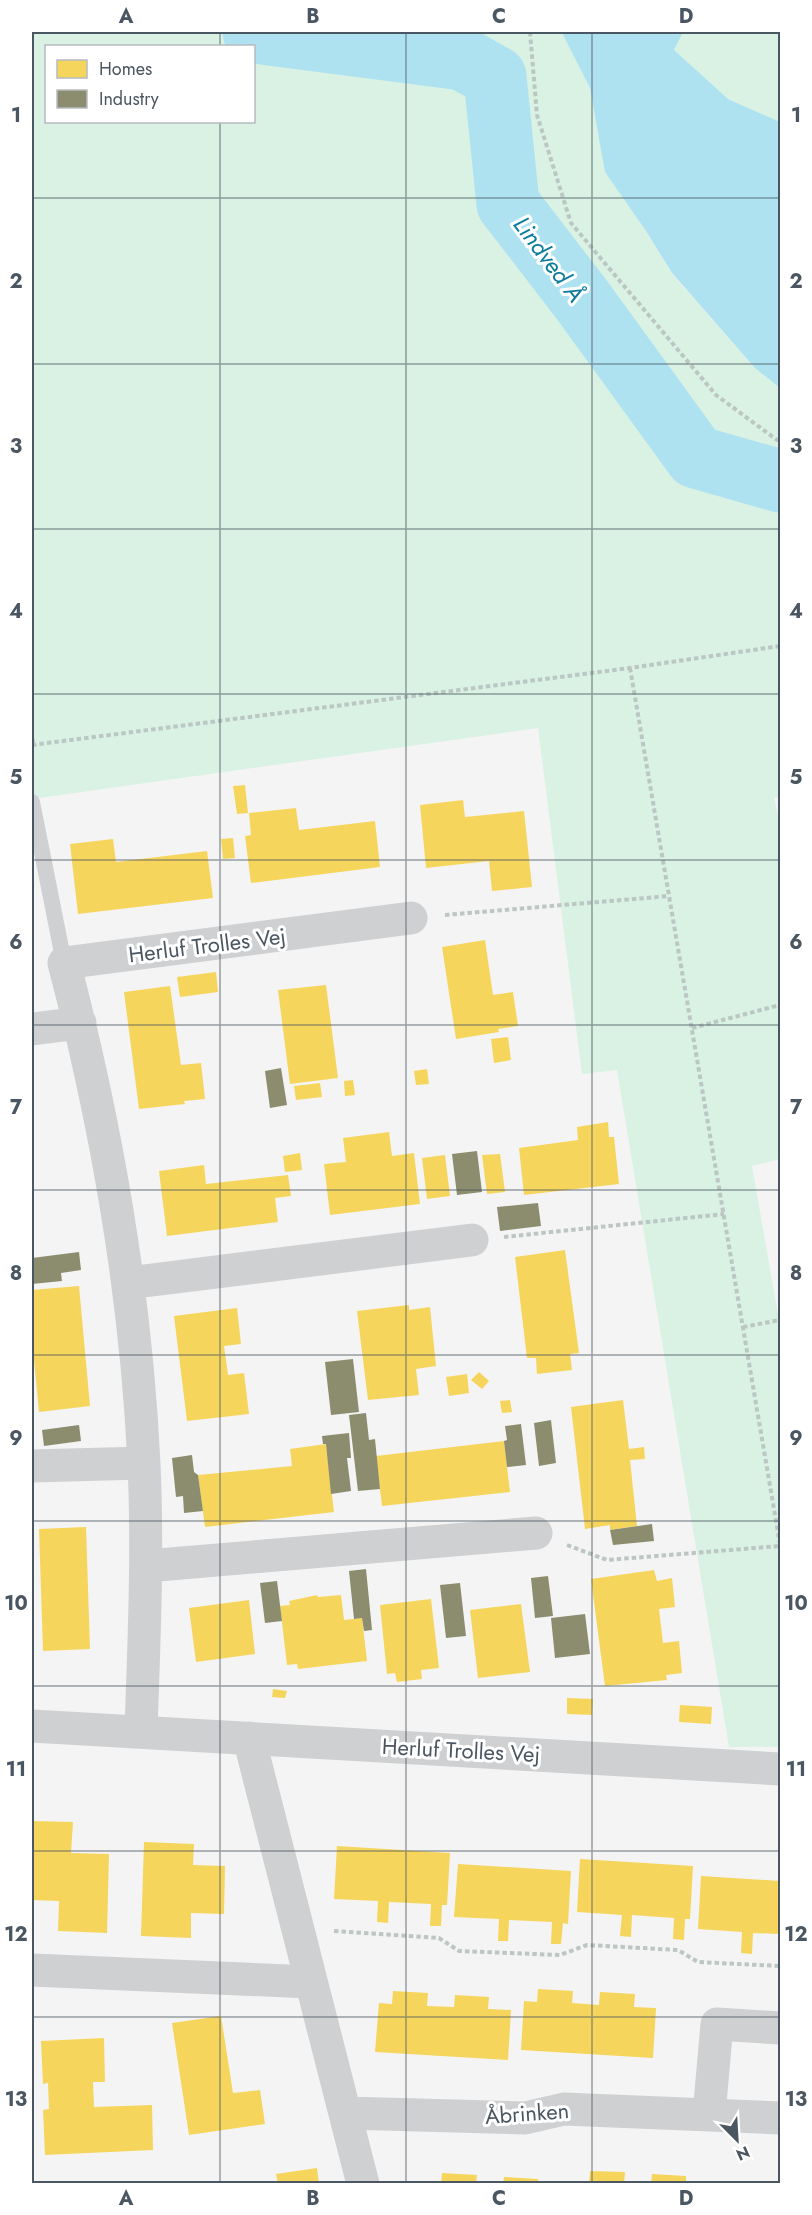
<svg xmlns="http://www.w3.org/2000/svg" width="812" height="2215" viewBox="0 0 812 2215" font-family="Jost,sans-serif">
	<rect width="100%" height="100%" fill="#f4f4f4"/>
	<path fill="#d9f2e3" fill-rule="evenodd" d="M 32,32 L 563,32 L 563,35 L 590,88 L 606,172 L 646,231 L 672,274 L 755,368 L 780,388 L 780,796 L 774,798 L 780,824 L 780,1159 L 752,1166 L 780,1326 L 780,1747 L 729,1747 L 617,1070 L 582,1074 L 538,728 L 32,799 ZM 46,46 L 254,46 L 254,122 L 46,122 Z
		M 683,32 L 780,32 L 780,122 L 728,99 L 673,50 Z"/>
	<path fill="#aee2f0" d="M 563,32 L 683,32 L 674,50 L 728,99 L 780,122 L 780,388 L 755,368 L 672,273 L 646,231 L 605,172 L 590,88 L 563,35 Z"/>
	<path fill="#f6d55c" d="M 245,785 L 248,813 L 237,814 L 233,786 Z
		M 463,800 L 465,817 L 524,811 L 532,887 L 492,891 L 489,861 L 426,868 L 420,805 Z
		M 296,808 L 299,830 L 375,821 L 380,867 L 251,883 L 245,836 L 251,835 L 249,813 Z
		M 233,838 L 235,858 L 223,859 L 221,839 Z
		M 113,839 L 116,862 L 207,851 L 213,898 L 78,914 L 70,844 Z
		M 485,940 L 493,995 L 513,992 L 518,1026 L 498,1029 L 499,1032 L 456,1039 L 442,947 Z
		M 216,972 L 218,992 L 180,997 L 177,977 Z
		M 326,985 L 338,1078 L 290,1084 L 278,990 Z
		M 170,986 L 181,1065 L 201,1063 L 205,1099 L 184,1101 L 185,1104 L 139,1109 L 124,992 Z
		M 508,1037 L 511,1060 L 494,1063 L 491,1039 Z
		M 427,1069 L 429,1084 L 416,1085 L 414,1071 Z
		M 353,1080 L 355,1095 L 345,1096 L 344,1081 Z
		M 320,1083 L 322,1097 L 296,1100 L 294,1086 Z
		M 608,1122 L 609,1137 L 614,1137 L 619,1184 L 524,1195 L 519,1148 L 578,1140 L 577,1127 Z
		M 389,1132 L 392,1156 L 414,1153 L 420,1204 L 330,1215 L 324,1164 L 346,1162 L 343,1138 Z
		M 300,1153 L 302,1170 L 285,1172 L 283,1156 Z
		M 500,1154 L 505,1192 L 487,1194 L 482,1155 Z
		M 445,1155 L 450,1196 L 427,1199 L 422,1158 Z
		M 204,1165 L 206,1184 L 288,1175 L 291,1196 L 275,1198 L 278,1222 L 167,1236 L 159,1171 Z
		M 565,1250 L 579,1353 L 570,1354 L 572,1370 L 537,1374 L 536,1358 L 527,1358 L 515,1257 Z
		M 79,1286 L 90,1406 L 39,1412 L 32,1339 L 32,1290 Z
		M 409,1305 L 409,1310 L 430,1307 L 436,1366 L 416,1369 L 419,1395 L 368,1400 L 357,1311 Z
		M 237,1308 L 241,1344 L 224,1346 L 228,1375 L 244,1373 L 249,1414 L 187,1421 L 174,1316 Z
		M 479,1372 L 489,1381 L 482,1389 L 471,1380 Z
		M 467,1374 L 469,1393 L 449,1396 L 446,1377 Z
		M 510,1400 L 512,1412 L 502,1413 L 500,1401 Z
		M 623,1400 L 629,1449 L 644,1447 L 645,1459 L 630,1460 L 637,1526 L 610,1530 L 610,1525 L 585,1529 L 571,1407 Z
		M 504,1441 L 510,1492 L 382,1506 L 376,1456 Z
		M 326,1444 L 334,1512 L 205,1527 L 198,1475 L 292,1466 L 290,1449 Z
		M 86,1527 L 90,1649 L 43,1651 L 39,1529 Z
		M 654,1570 L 657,1581 L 672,1578 L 675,1607 L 659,1609 L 663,1643 L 679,1641 L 682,1673 L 666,1675 L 667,1680 L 605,1686 L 591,1579 Z
		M 317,1595 L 318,1597 L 341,1595 L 344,1620 L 362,1618 L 367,1661 L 298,1669 L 297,1664 L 287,1665 L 280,1606 L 290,1605 L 289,1601 Z
		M 431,1599 L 439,1668 L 421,1670 L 422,1679 L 397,1682 L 395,1673 L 387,1674 L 380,1605 Z
		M 249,1600 L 255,1654 L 196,1662 L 189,1608 Z
		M 521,1604 L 530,1672 L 478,1678 L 470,1610 Z
		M 273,1689 L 287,1691 L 285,1698 L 272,1697 Z
		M 567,1698 L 593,1699 L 592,1715 L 567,1714 Z
		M 680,1705 L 712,1707 L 711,1724 L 679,1722 Z
		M 32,1821 L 73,1822 L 71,1853 L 109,1854 L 107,1933 L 58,1931 L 59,1901 L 32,1900 Z
		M 144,1842 L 194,1844 L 193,1865 L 225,1866 L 224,1914 L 191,1913 L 191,1938 L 141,1936 Z
		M 337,1846 L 450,1853 L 447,1905 L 442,1905 L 441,1926 L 430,1926 L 431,1904 L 389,1902 L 388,1923 L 377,1922 L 378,1901 L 334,1899 Z
		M 580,1859 L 693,1866 L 690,1919 L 685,1919 L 684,1940 L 673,1939 L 674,1918 L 632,1915 L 631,1937 L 620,1936 L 622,1915 L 577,1912 Z
		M 458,1864 L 571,1871 L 568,1924 L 563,1923 L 561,1944 L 551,1944 L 552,1922 L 509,1920 L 508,1941 L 498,1941 L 499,1919 L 454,1917 Z
		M 701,1876 L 780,1881 L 780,1934 L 753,1933 L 752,1954 L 741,1953 L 742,1932 L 698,1929 Z
		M 538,1989 L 573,1991 L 572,2003 L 599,2005 L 600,1992 L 635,1994 L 634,2007 L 656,2008 L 653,2058 L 521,2050 L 524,2001 L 537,2002 Z
		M 393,1991 L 428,1993 L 427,2006 L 454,2007 L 455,1995 L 489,1997 L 488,2009 L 511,2010 L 508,2060 L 375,2052 L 379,2003 L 392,2004 Z
		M 221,2016 L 233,2093 L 260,2090 L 265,2124 L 189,2135 L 172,2023 Z
		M 104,2038 L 105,2082 L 93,2082 L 94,2107 L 152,2105 L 153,2150 L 45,2155 L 43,2110 L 49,2109 L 48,2083 L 43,2084 L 41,2041 Z
		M 317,2168 L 319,2184 L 278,2184 L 276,2174 Z
		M 590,2171 L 625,2172 L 624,2184 L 589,2184 Z
		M 442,2173 L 477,2175 L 476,2184 L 441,2184 Z
		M 652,2174 L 686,2176 L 686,2184 L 651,2184 Z
		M 504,2177 L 538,2179 L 538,2184 L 503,2184 Z"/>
	<path fill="#8c8c6e" d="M 281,1068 L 287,1105 L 270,1108 L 265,1071 Z
		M 477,1151 L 482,1192 L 457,1195 L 452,1154 Z
		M 538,1203 L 541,1226 L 500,1231 L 497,1207 Z
		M 79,1252 L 81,1270 L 61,1273 L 62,1281 L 32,1284 L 32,1258 Z
		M 353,1359 L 359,1412 L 331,1415 L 325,1362 Z
		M 366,1413 L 369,1440 L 375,1439 L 380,1489 L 358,1491 L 349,1415 Z
		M 551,1420 L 556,1463 L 539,1466 L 534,1423 Z
		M 521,1424 L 526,1465 L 507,1467 L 504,1441 L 507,1440 L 505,1426 Z
		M 79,1425 L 81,1441 L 44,1446 L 42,1430 Z
		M 349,1433 L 351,1458 L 347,1458 L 351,1491 L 331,1494 L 326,1444 L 323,1444 L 322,1436 Z
		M 192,1455 L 194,1472 L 198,1475 L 203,1511 L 184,1513 L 183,1496 L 176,1497 L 172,1458 Z
		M 652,1524 L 654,1541 L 613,1545 L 610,1530 Z
		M 366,1569 L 372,1630 L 364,1631 L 362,1618 L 354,1619 L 349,1571 Z
		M 548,1576 L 553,1616 L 535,1618 L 531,1578 Z
		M 277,1581 L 282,1621 L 265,1623 L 260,1583 Z
		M 460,1583 L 466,1636 L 446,1638 L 440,1585 Z
		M 585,1614 L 590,1654 L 555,1658 L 551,1618 Z"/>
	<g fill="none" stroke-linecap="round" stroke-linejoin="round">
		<path stroke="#aee2f0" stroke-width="63" d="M 254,32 L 463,59 L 495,77 L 508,204 L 582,300 L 696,457 L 780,481"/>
		<path stroke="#bcc7c4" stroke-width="4" stroke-dasharray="4.5 3" stroke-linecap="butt" d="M 530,32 L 537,115 L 571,223 L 716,395 L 777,440 L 780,440
			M 779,32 L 780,33
			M 630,668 L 780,1544
			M 32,738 L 34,745
			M 32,745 L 630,668 L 780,646
			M 445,915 L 669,896
			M 692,1028 L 780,1005
			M 504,1237 L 724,1214
			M 743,1327 L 780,1320
			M 567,1545 L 607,1560 L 780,1546
			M 334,1931 L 439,1938 L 459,1951 L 560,1955 L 587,1945 L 678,1950 L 698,1962 L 780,1966"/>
		<path stroke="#ced0d2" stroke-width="16" d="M 32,802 L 64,963"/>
		<path stroke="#ced0d2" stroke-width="33" d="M 32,1029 L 80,1023
			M 128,1283 L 472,1240
			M 32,1466 L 144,1463
			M 146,1566 L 536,1533
			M 32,1726 L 780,1769
			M 141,1731 C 144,1642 148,1553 144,1464 C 136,1294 107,1127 64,963 L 411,918
			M 249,1738 L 363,2184
			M 32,1970 L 311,1982
			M 345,2113 L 525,2118 L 564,2109 L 780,2118
			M 709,2115 L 717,2024 L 780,2028"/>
	</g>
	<path fill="none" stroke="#4a5661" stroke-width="1.5" stroke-opacity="0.55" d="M 220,32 L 220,46M 406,32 L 406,2184M 592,32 L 592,2184M 220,122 L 220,2184M 32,198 L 780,198M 32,364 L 780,364M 32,529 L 780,529M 32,694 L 780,694M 32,860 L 780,860M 32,1025 L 780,1025M 32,1190 L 780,1190M 32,1355 L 780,1355M 32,1521 L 780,1521M 32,1686 L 780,1686M 32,1851 L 780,1851M 32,2017 L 780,2017"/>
	<g text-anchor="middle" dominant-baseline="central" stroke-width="6" stroke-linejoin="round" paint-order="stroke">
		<g font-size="22" fill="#4a5661" stroke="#fff">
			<text transform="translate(207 945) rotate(-7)">Herluf Trolles Vej</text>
			<text transform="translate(461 1750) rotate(3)">Herluf Trolles Vej</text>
			<text transform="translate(527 2113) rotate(-4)">Åbrinken</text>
		</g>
		<g font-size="24" font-style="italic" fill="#0c7c9b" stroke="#fff">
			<text transform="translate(549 259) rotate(53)">Lindved Å</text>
		</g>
	</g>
	<rect width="812" height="2215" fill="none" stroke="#ffffff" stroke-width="66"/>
	<rect x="45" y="45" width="210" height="78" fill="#ffffff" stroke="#b7bbc0" stroke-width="1.5"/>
	<rect x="57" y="60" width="30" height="18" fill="#f6d55c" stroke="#b7bbc0" stroke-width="1.5"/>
	<text x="99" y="75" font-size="18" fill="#4a5661">Homes</text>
	<rect x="57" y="90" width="30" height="18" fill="#8c8c6e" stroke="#b7bbc0" stroke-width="1.5"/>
	<text x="99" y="105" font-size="18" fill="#4a5661">Industry</text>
	<g transform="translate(737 2140) rotate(156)" stroke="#ffffff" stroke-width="4.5" paint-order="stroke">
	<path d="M0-4.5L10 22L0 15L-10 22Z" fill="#4a5661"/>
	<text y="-9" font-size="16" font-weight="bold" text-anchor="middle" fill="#4a5661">N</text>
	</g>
	<rect x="33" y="33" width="746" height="2149" fill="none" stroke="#4a5661" stroke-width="2"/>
	<g font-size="20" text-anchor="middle" font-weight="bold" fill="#4a5661">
		<text x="126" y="23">A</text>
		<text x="313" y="23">B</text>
		<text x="499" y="23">C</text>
		<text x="686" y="23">D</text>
		<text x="16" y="122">1</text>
		<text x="796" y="122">1</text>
		<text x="16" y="288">2</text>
		<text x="796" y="288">2</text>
		<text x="16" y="453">3</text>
		<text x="796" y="453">3</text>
		<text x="16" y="618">4</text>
		<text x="796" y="618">4</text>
		<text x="16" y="784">5</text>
		<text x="796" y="784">5</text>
		<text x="16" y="949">6</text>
		<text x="796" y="949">6</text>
		<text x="16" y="1114">7</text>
		<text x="796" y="1114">7</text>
		<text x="16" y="1280">8</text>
		<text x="796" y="1280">8</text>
		<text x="16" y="1445">9</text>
		<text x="796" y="1445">9</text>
		<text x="16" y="1610">10</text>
		<text x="796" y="1610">10</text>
		<text x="16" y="1776">11</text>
		<text x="796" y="1776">11</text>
		<text x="16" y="1941">12</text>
		<text x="796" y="1941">12</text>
		<text x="16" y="2106">13</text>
		<text x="796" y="2106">13</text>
		<text x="126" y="2205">A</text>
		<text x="313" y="2205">B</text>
		<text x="499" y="2205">C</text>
		<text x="686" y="2205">D</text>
	</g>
</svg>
